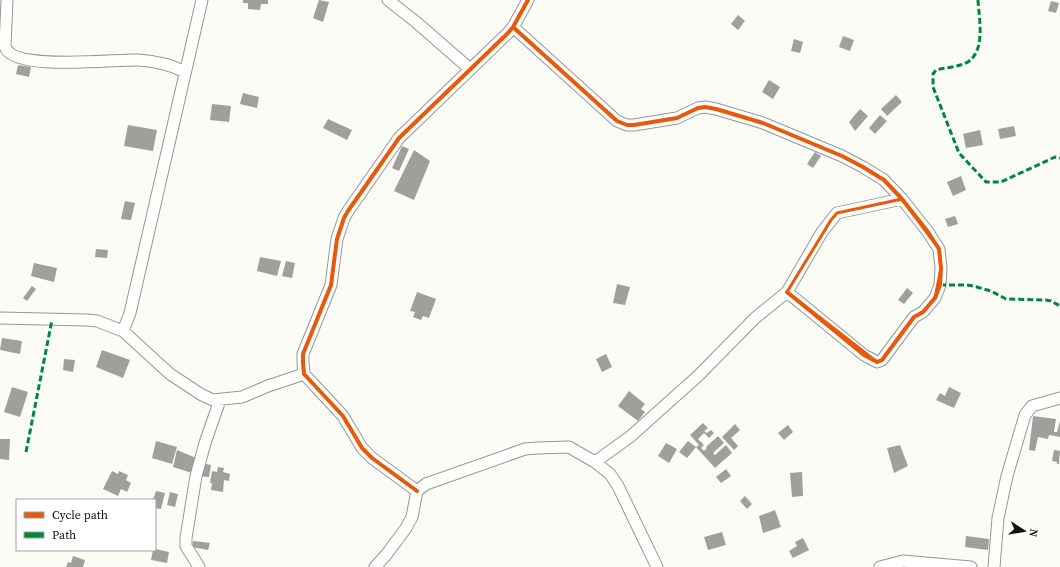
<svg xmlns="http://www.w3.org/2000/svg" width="1060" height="567" viewBox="0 0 1060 567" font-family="'Source Serif 4',serif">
	<rect width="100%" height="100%" fill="#fcfcf7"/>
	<path fill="#a09f9c" d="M 243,0 L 268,0 L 268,4 L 261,4 L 260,10 L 248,9 L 248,3 L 243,3 Z
		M 319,0 L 329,2 L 323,22 L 313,18 Z
		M 1051,1 L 1059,3 L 1056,13 L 1048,11 Z
		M 738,15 L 745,21 L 738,30 L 731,24 Z
		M 843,36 L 854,40 L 850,51 L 839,47 Z
		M 794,39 L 803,42 L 800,53 L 791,51 Z
		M 18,65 L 31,67 L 29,77 L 16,74 Z
		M 769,80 L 780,87 L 773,99 L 762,92 Z
		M 243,93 L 259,97 L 257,108 L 240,104 Z
		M 896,95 L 902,102 L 887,116 L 881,109 Z
		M 212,104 L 231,106 L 229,122 L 210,120 Z
		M 860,109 L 868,116 L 855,131 L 849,122 Z
		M 880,115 L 887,121 L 875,134 L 869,128 Z
		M 328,119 L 352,130 L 347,140 L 323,128 Z
		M 128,125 L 157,130 L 153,151 L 124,146 Z
		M 1014,126 L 1016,136 L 1000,139 L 998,129 Z
		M 980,130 L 983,145 L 966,148 L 963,134 Z
		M 402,146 L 409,149 L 399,171 L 392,168 Z
		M 414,150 L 430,161 L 414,200 L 394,191 Z
		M 815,152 L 821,156 L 813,168 L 807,164 Z
		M 961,176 L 966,190 L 953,196 L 947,182 Z
		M 125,201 L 135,203 L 131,220 L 121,219 Z
		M 955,216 L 958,224 L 948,227 L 945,219 Z
		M 96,249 L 108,250 L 107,258 L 95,257 Z
		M 260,257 L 281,261 L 277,276 L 257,271 Z
		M 286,261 L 295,263 L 292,278 L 282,276 Z
		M 34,263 L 57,268 L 54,282 L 31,276 Z
		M 617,284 L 630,287 L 625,305 L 613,303 Z
		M 32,286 L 36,289 L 27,301 L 23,298 Z
		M 907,288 L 913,293 L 904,304 L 898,300 Z
		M 417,292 L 436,299 L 429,318 L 423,316 L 421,320 L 413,317 L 415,312 L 410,311 Z
		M 2,338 L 22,341 L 20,354 L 0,350 Z
		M 102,350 L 130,360 L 123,378 L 96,367 Z
		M 606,354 L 612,367 L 602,372 L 596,359 Z
		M 64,359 L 75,360 L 73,372 L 63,370 Z
		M 12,387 L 28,392 L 20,417 L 4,412 Z
		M 949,387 L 961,393 L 954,408 L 936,400 L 940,393 L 945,396 Z
		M 629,391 L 645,404 L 641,409 L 645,412 L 638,421 L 618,406 Z
		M 1033,416 L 1056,419 L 1054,432 L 1057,432 L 1060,421 L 1060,437 L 1049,435 L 1048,439 L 1038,437 L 1035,451 L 1029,450 Z
		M 703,423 L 708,428 L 704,431 L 707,433 L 711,430 L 714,433 L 709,438 L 704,433 L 698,439 L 704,445 L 701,448 L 704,451 L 707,448 L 706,447 L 718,436 L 724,443 L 713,453 L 715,455 L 726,445 L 732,453 L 715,468 L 696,447 L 687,458 L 679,452 L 688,441 L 696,447 L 699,445 L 690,435 Z
		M 735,424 L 740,430 L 731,438 L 738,446 L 734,450 L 722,437 Z
		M 788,425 L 793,432 L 784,440 L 778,433 Z
		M 0,439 L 10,439 L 9,460 L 0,459 Z
		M 156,441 L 177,447 L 172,464 L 152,458 Z
		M 666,443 L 677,449 L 669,463 L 658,456 Z
		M 900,445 L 908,466 L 894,473 L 887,448 Z
		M 177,450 L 196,458 L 192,473 L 173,467 Z
		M 1054,450 L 1060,451 L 1059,464 L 1057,464 L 1057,462 L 1052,461 Z
		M 201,463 L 211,465 L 209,477 L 199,476 Z
		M 218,467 L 224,468 L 223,472 L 230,474 L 229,481 L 224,480 L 223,492 L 211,490 L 212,483 L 210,483 L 212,471 L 217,472 Z
		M 726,469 L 731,476 L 721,483 L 716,477 Z
		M 112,471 L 118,474 L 119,471 L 128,475 L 126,480 L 131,483 L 127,492 L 121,489 L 118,496 L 103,489 Z
		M 802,472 L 803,496 L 792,497 L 790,473 Z
		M 156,491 L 165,493 L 161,509 L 155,508 L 155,500 L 153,500 Z
		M 170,492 L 178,494 L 175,507 L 167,505 Z
		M 745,496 L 752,504 L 747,509 L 740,501 Z
		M 775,510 L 781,527 L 763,533 L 759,516 Z
		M 722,532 L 726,545 L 708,550 L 704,537 Z
		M 966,536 L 989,539 L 988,550 L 965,547 Z
		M 803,538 L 809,550 L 793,558 L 789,551 L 797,546 L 795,542 Z
		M 193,541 L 210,543 L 208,550 L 192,547 Z
		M 155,549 L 169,552 L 167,563 L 151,560 L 153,550 Z
		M 73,556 L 85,560 L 83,567 L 66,567 L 68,562 L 71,563 Z"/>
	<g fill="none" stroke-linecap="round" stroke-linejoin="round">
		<g stroke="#969694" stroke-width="13">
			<path id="minor" d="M 7,0 L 5,46 C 10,72 116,59 138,60 C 155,61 170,64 185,72
				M 388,0 L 416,22 L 470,69
				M 513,27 L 617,121 L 627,125 L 634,125 L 677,118 L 698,108 L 705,107 L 716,109 L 763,123 L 842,156 L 863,167 L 884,180 L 902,199 L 928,232 L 939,249 L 941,268 L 940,285 L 935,298 L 923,312 L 914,317 L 882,360 L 877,362 L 864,355 L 787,292
				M 0,318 L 87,320 L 97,321 L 123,331 L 170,374 L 202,395 L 213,400 L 242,397 L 268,386 L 304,374
				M 123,331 L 130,313 L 202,0
				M 595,462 L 631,436 L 699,375 L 755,318 L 787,292 L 822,232 L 837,213 L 902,199
				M 417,491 L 372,458 L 362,448 L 343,416 L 304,374 L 303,362 L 303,354 L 331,285 L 337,239 L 344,218 L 348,211 L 399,138 L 508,33 L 513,27 L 528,0
				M 199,567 L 186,546 L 186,538 L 196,476 L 205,443 L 220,400
				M 375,567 L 386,555 L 406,528 L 412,517 L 417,491 L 426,484 L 525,449 L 537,448 L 569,447 L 595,462 L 610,474 L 618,486 L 657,567
				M 880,567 L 903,561 L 971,567
				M 994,567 L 998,518 L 1007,476 L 1025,415 L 1032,406 L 1060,398"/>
		</g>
		<use href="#minor" stroke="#fffffe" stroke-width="11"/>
		<path stroke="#00873e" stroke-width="3" stroke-dasharray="6 3" stroke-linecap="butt" d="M 978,0 C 979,20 987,54 964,64 C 955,67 944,68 936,70 L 933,74 L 933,87 L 959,153 L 986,182 L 1001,182 L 1055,157 L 1060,158
			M 940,285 L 967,285 L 973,286 L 991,291 L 1006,299 L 1046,300 L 1051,301 L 1060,306
			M 26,452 L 52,320"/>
		<g stroke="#fff" stroke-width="6">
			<path id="cycleway" d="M 513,27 L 617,121 L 627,125 L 634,125 L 677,118 L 698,108 L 705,107 L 716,109 L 763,123 L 842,156 L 863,167 L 884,180 L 902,199 L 928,232 L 939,249 L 941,268 L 940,285 L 935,298 L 923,312 L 914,317 L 882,360 L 877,362 L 864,355 L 787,292
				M 417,491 L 372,458 L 362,448 L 343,416 L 304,374 L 303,362 L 303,354 L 331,285 L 337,239 L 344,218 L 348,211 L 399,138 L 508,33 L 513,27 L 528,0"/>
		</g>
		<use href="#cycleway" stroke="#e8590c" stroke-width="4"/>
	</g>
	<path fill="none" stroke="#e8590c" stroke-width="3" stroke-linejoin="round" d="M 902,199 L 939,249 L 941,268 L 935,298 L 923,312 L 914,317 L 882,360 L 877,362 L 787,292 L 831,220 L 837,213 Z"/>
	<rect x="16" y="499" width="140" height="52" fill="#ffffff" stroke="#9f9f9f"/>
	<rect x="24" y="512" width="20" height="6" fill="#e8590c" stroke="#9f9f9f"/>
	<text x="52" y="519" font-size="12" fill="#101010">Cycle path</text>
	<rect x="24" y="532" width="20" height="6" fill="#00873e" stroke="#9f9f9f"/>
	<text x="52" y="539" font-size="12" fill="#101010">Path</text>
	<g transform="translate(1024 531) rotate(102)" stroke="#ffffff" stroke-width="3" paint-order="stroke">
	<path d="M0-3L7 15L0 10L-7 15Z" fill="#101010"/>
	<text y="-6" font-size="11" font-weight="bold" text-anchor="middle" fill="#101010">N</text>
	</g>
</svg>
